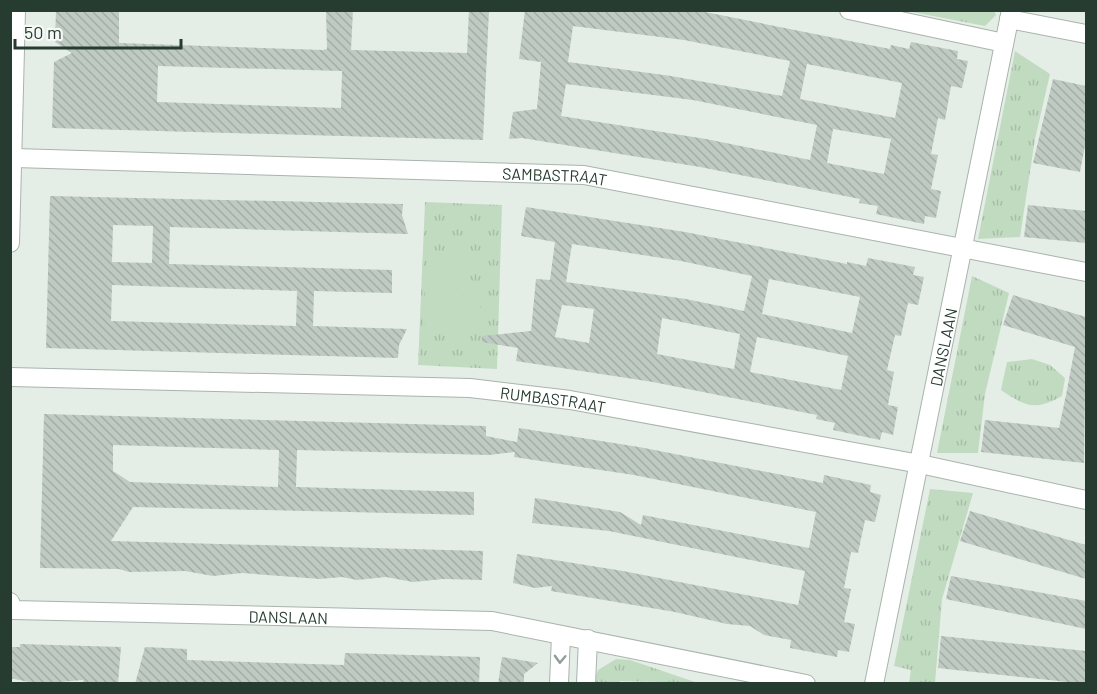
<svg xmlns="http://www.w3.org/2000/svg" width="1097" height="694" viewBox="0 0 1097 694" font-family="Barlow,sans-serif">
	<defs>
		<pattern id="grass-tufts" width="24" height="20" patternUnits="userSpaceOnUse" patternTransform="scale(1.5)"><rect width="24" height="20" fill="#c1dbc1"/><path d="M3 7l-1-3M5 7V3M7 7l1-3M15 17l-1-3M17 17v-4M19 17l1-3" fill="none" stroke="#a6bda6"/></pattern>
		<pattern id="building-back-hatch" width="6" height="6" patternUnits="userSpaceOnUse" patternTransform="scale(1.5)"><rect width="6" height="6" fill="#becac2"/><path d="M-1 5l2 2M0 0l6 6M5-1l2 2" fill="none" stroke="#a3aea7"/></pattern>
	</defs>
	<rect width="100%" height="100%" fill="#e5ede7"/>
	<path fill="url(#grass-tufts)" d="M 907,11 L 994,11 L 996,15 L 985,26 Z
		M 1015,51 L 1050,74 L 1035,139 L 1020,237 L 978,239 Z
		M 425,202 L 502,205 L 497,369 L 418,365 Z
		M 972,276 L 1009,293 L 985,394 L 978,453 L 937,453 Z
		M 1032,359 L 1050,365 L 1065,378 L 1062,396 C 1035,411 1026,407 1001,390 L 1007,362 Z
		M 930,489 L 973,493 L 942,599 L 935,683 L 909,683 L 911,670 L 894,666 Z
		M 616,659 L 630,660 L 698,683 L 620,681 L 619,683 L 593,684 L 598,670 Z"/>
	<path fill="#c1dbc1" d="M 432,255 L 469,258 L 469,283 L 430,281 Z
		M 425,289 L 480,290 L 480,333 L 424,333 Z"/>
	<path fill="url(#building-back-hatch)" fill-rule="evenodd" d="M 56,10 L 119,10 L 119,43 L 323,50 L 327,49 L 326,10 L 353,10 L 351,50 L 467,53 L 469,10 L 489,10 L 483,140 L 52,128 L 54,62 L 72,53 L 55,42 ZM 158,66 L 342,71 L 341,108 L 157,102 Z
		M 525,10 L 695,10 L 890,49 L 891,45 L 909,49 L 911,42 L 958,51 L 957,59 L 968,61 L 962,88 L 951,86 L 945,120 L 938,118 L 931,154 L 938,155 L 931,189 L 941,191 L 936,218 L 925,216 L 924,224 L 876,214 L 878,206 L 859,203 L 860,199 L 700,167 L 522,138 L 509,139 L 513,112 L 537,109 L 541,62 L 519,59 ZM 573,26 L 684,40 L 790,61 L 782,96 L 671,76 L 568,62 ZM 807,64 L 902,83 L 895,118 L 800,99 ZM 566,84 L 693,100 L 817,125 L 810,160 L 706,139 L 561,116 ZM 833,129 L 891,139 L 884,174 L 827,163 Z
		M 1053,79 L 1086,86 L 1086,140 L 1080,172 L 1033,163 Z
		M 50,196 L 403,204 L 402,215 L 408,234 L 170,227 L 169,264 L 392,270 L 392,293 L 314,291 L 313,326 L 407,329 L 399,345 L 398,358 L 46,348 ZM 113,225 L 153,226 L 152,263 L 112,262 ZM 112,285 L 297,291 L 296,326 L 111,321 Z
		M 1028,205 L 1086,211 L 1086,243 L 1024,237 Z
		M 526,207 L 685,232 L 847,264 L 847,262 L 866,266 L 868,258 L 915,267 L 913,275 L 924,277 L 918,305 L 908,303 L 901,336 L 895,335 L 887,370 L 894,372 L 888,405 L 898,407 L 893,435 L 882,432 L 880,440 L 833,430 L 835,423 L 816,419 L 817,415 L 653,382 L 516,361 L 518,348 L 482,342 L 482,336 L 531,331 L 536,279 L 550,280 L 555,242 L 521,236 ZM 572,244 L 681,261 L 752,276 L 744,311 L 686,299 L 566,282 ZM 769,279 L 860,297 L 852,333 L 762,314 ZM 562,305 L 594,309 L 589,343 L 555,337 ZM 662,318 L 740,334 L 734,369 L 657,354 ZM 757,337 L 848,356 L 841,390 L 750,372 Z
		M 1013,295 L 1086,317 L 1084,463 L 981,452 L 985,420 L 1059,428 L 1067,390 L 1075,347 L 1003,325 Z
		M 44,414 L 486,426 L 486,436 L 517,442 L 519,428 L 639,447 L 823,483 L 824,475 L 871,485 L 870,492 L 881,495 L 875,522 L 865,520 L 858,553 L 851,552 L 844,588 L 851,589 L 844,622 L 855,624 L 849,652 L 838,650 L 837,657 L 790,648 L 791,640 L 764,635 L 750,626 L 727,624 L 675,612 L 551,591 L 552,586 L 535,588 L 513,583 L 517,554 L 623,571 L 798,605 L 805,571 L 609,531 L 532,523 L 535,498 L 620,512 L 641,525 L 643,515 L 809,548 L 816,512 L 634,475 L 514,457 L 515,452 L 489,455 L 297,450 L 296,487 L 474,492 L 474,515 L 133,507 L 111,541 L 483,551 L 482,580 L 443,579 L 413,582 L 386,577 L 357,580 L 342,577 L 320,579 L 242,573 L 213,576 L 185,571 L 129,572 L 119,569 L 40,568 ZM 113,445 L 279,450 L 278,487 L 130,482 L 113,471 Z
		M 970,511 L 1086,545 L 1086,579 L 960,541 Z
		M 951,576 L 1086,601 L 1086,629 L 946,599 Z
		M 941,636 L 1086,651 L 1086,684 L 938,668 Z
		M 20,644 L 121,647 L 118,683 L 83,684 L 83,680 L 38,684 L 10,678 L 10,647 L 20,647 Z
		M 145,647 L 187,649 L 187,660 L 344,665 L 345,653 L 480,657 L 479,684 L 135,684 Z
		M 502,657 L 538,663 L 524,674 L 524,684 L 498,684 Z"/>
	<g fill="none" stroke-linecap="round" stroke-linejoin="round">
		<g stroke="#a8b4ac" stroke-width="20">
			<g id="street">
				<path d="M 849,10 L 1004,43"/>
				<path d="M 1009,19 L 1086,34"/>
				<path id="s1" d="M 15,158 L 584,175 L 1086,272"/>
				<path d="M 10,243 L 16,10"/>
				<path id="s2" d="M 10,377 L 470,388 L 570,400 L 920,464 L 1086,500"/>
				<path id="s3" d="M 10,602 L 13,610 L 492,621 L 806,684"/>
				<path d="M 559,684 L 561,635"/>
				<path d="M 586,684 L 588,639"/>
				<path id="s4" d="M 874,684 L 1011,10"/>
			</g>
		</g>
		<use href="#street" stroke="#fff" stroke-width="18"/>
	</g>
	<defs><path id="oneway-chevron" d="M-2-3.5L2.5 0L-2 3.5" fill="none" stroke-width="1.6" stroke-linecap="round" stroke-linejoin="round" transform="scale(1.5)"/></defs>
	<use stroke="#929e98" href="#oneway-chevron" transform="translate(560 659) rotate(92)"/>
	<g text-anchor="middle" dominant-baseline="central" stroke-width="5" stroke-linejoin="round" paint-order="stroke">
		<g font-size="16" fill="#263c30" stroke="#f6f9f6">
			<text stroke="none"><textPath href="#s1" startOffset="540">SAMBASTRAAT</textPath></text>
			<text stroke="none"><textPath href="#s4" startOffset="344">DANSLAAN</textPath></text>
			<text stroke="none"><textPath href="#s2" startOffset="544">RUMBASTRAAT</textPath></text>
			<text stroke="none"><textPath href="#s3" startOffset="284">DANSLAAN</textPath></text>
		</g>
	</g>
	<rect width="1097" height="694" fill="none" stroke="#263c30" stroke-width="24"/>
	<path d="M15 39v9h166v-9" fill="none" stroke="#263c30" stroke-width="3"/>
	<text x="24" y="39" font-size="18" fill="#263c30" stroke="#f6f9f6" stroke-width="4.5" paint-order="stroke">50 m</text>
</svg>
